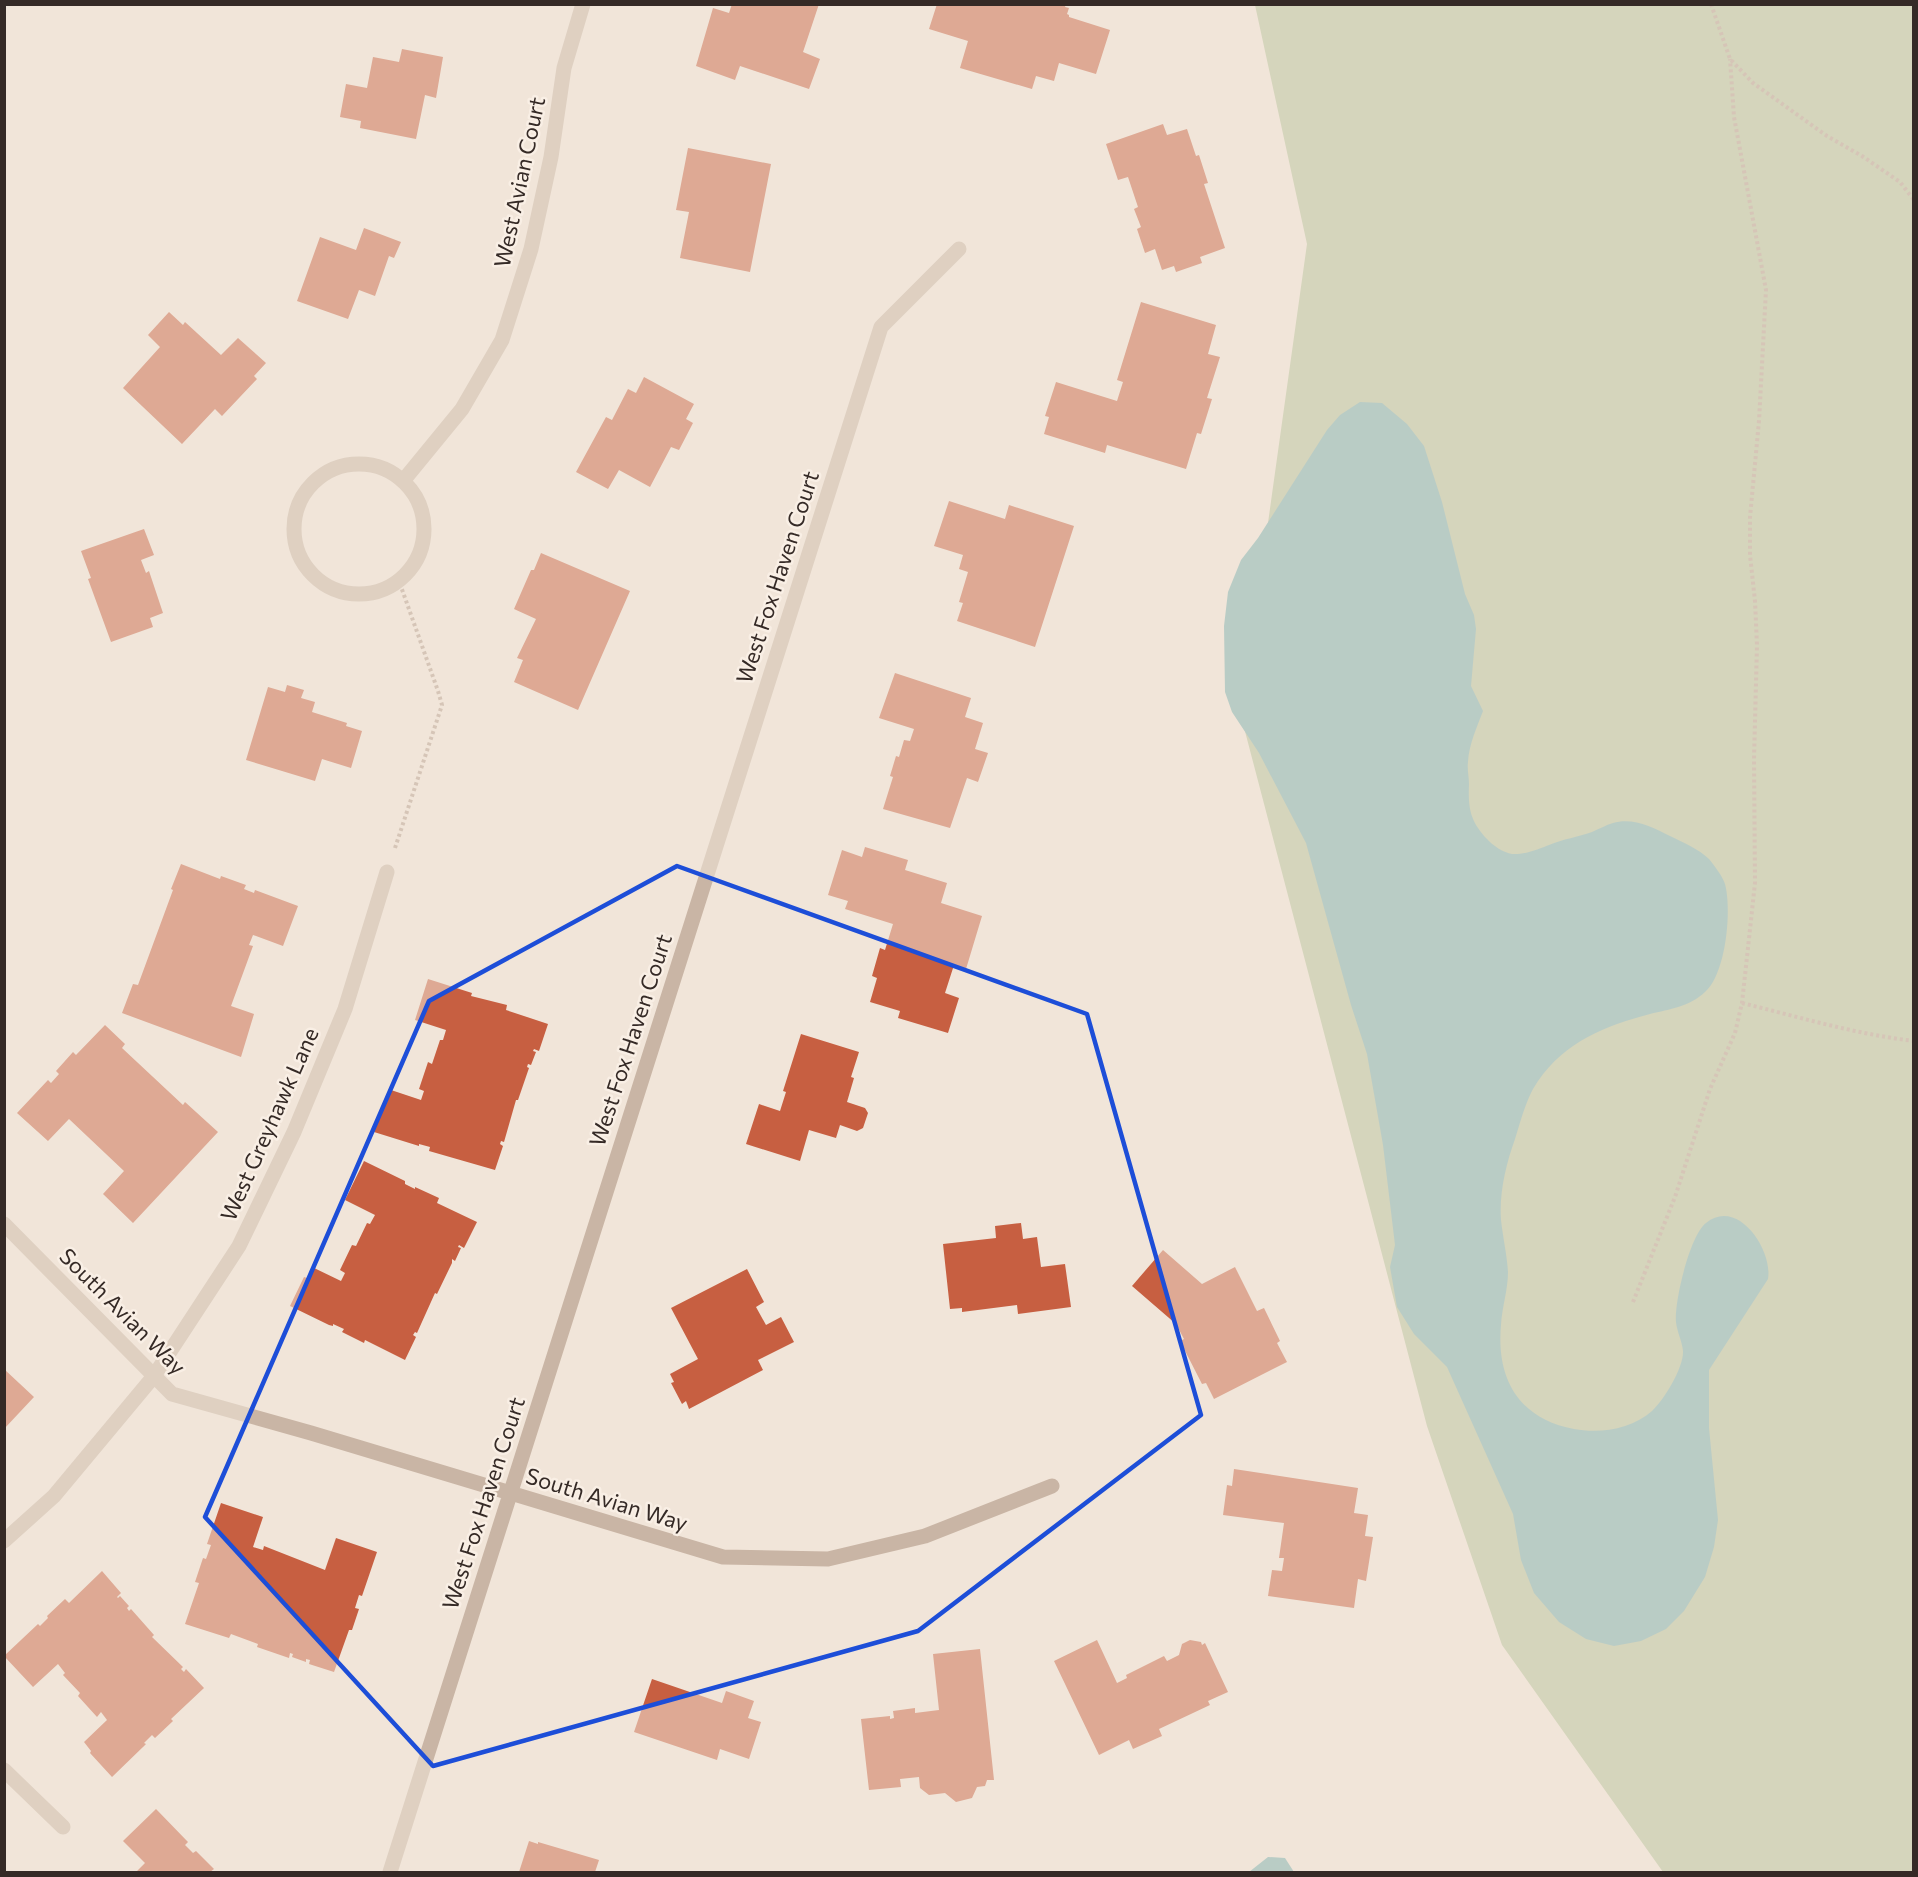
<svg xmlns="http://www.w3.org/2000/svg" width="1918" height="1877" viewBox="0 0 1918 1877" font-family="Commissioner,sans-serif">
	<rect width="100%" height="100%" fill="#f1e5d9"/>
	<path fill="#b4c099" d="M 1255,5 L 1913,5 L 1913,1872 L 1663,1872 L 1502,1645 L 1427,1426 L 1241,716 L 1307,244 Z"/>
	<path fill="#77adae" d="M 1360,402 L 1382,403 L 1407,424 L 1424,446 L 1442,502 L 1465,594 L 1474,615 L 1476,629 L 1471,686 L 1483,711 C 1477,727 1469,744 1468,762 C 1467,769 1469,777 1469,784 C 1468,808 1470,821 1487,839 C 1492,845 1504,853 1512,854 C 1524,855 1539,849 1549,845 C 1563,839 1578,837 1592,832 C 1599,829 1606,825 1613,823 C 1632,817 1653,827 1670,836 C 1682,842 1699,849 1709,859 C 1714,865 1723,877 1725,884 C 1732,910 1726,974 1705,992 C 1689,1007 1670,1009 1650,1014 C 1601,1027 1560,1044 1533,1089 C 1525,1104 1520,1123 1515,1139 C 1506,1164 1499,1193 1501,1220 C 1503,1238 1507,1255 1508,1272 C 1508,1290 1502,1307 1501,1325 C 1496,1379 1519,1419 1574,1429 C 1600,1434 1632,1429 1652,1411 C 1664,1400 1684,1367 1683,1351 C 1682,1341 1677,1332 1676,1322 C 1674,1302 1690,1235 1706,1223 C 1737,1197 1773,1249 1768,1279 L 1709,1370 L 1709,1428 L 1718,1520 L 1714,1547 L 1705,1577 L 1684,1611 L 1666,1629 L 1641,1641 L 1614,1646 L 1586,1639 L 1559,1622 L 1534,1593 L 1521,1560 L 1513,1514 L 1447,1367 L 1414,1334 L 1397,1307 L 1390,1267 L 1395,1245 L 1383,1145 L 1367,1054 L 1351,1005 L 1306,843 L 1259,753 L 1232,712 L 1225,692 L 1224,626 L 1228,592 L 1241,560 L 1258,538 L 1327,430 L 1340,415 Z
		M 1268,1857 L 1285,1858 L 1294,1872 L 1249,1872 Z"/>
	<path fill="#c75f41" d="M 732,4 L 819,4 L 803,52 L 820,59 L 809,89 L 740,66 L 735,80 L 696,66 L 713,8 L 729,13 Z
		M 937,4 L 1066,4 L 1065,7 L 1069,8 L 1067,14 L 1069,15 L 1069,17 L 1110,30 L 1096,74 L 1059,63 L 1054,81 L 1036,76 L 1032,89 L 960,68 L 968,41 L 929,29 Z
		M 402,49 L 443,57 L 436,98 L 425,95 L 416,139 L 360,128 L 361,121 L 340,117 L 346,84 L 367,88 L 373,57 L 399,62 Z
		M 1163,124 L 1167,135 L 1187,129 L 1196,156 L 1199,155 L 1208,183 L 1204,184 L 1225,248 L 1200,257 L 1202,263 L 1176,272 L 1174,266 L 1162,270 L 1155,249 L 1145,253 L 1137,229 L 1141,227 L 1134,209 L 1138,207 L 1128,177 L 1118,180 L 1106,144 Z
		M 688,148 L 771,164 L 750,272 L 680,258 L 689,212 L 676,210 Z
		M 364,228 L 401,242 L 394,258 L 389,256 L 375,296 L 359,290 L 348,319 L 297,301 L 320,237 L 356,250 Z
		M 1141,302 L 1216,325 L 1208,354 L 1220,357 L 1207,398 L 1212,399 L 1201,434 L 1197,433 L 1186,469 L 1107,445 L 1105,453 L 1044,434 L 1049,417 L 1045,416 L 1056,382 L 1117,401 L 1123,382 L 1117,380 Z
		M 169,312 L 183,325 L 185,322 L 221,355 L 238,338 L 266,363 L 254,376 L 257,379 L 222,416 L 215,409 L 182,444 L 123,388 L 160,347 L 148,335 Z
		M 644,377 L 694,404 L 686,419 L 693,423 L 679,450 L 671,447 L 650,487 L 619,470 L 608,489 L 576,472 L 606,417 L 612,420 L 628,389 L 636,393 Z
		M 949,501 L 1005,519 L 1009,505 L 1074,526 L 1035,647 L 957,621 L 963,603 L 959,602 L 968,572 L 959,569 L 963,555 L 934,546 Z
		M 144,529 L 154,555 L 141,560 L 146,573 L 149,571 L 163,613 L 150,618 L 153,627 L 111,642 L 88,579 L 91,578 L 81,551 Z
		M 541,553 L 630,591 L 578,710 L 514,682 L 523,660 L 517,658 L 536,619 L 514,609 L 531,570 L 534,570 Z
		M 895,673 L 971,698 L 965,717 L 983,723 L 975,749 L 988,753 L 978,782 L 967,778 L 950,828 L 883,809 L 893,777 L 890,776 L 896,756 L 899,757 L 904,740 L 910,741 L 914,729 L 879,718 Z
		M 287,685 L 304,690 L 301,698 L 315,702 L 312,712 L 347,723 L 346,726 L 362,731 L 351,768 L 322,759 L 315,781 L 246,760 L 268,687 L 285,692 Z
		M 865,847 L 908,860 L 905,870 L 947,883 L 941,903 L 982,916 L 966,969 L 954,965 L 945,993 L 959,998 L 948,1033 L 898,1018 L 900,1011 L 870,1002 L 877,978 L 872,976 L 880,948 L 885,950 L 893,924 L 845,909 L 848,901 L 828,895 L 842,850 L 862,857 Z
		M 181,864 L 220,879 L 221,876 L 246,885 L 244,889 L 254,893 L 255,890 L 298,906 L 283,946 L 253,935 L 249,945 L 253,946 L 231,1006 L 254,1014 L 241,1057 L 122,1013 L 133,984 L 138,985 L 173,890 L 171,889 Z
		M 428,979 L 472,993 L 471,996 L 507,1005 L 506,1010 L 548,1024 L 539,1051 L 534,1049 L 533,1051 L 536,1052 L 531,1065 L 528,1064 L 527,1067 L 529,1068 L 518,1100 L 516,1100 L 504,1142 L 501,1141 L 500,1144 L 503,1146 L 495,1170 L 429,1151 L 430,1147 L 419,1144 L 419,1146 L 374,1132 L 384,1101 L 387,1102 L 391,1090 L 421,1100 L 424,1091 L 419,1089 L 428,1062 L 432,1064 L 440,1040 L 443,1040 L 446,1030 L 415,1020 Z
		M 105,1025 L 125,1044 L 122,1048 L 183,1105 L 185,1102 L 218,1132 L 133,1223 L 103,1194 L 124,1171 L 69,1119 L 48,1141 L 17,1113 L 48,1080 L 51,1083 L 59,1074 L 56,1071 L 73,1052 L 76,1055 Z
		M 801,1034 L 859,1052 L 851,1077 L 854,1078 L 847,1102 L 865,1108 L 868,1113 L 863,1128 L 857,1131 L 840,1125 L 836,1138 L 809,1130 L 800,1161 L 746,1144 L 759,1104 L 780,1111 L 786,1092 L 783,1091 Z
		M 364,1161 L 405,1181 L 405,1184 L 415,1189 L 415,1187 L 439,1198 L 437,1203 L 477,1222 L 464,1248 L 459,1245 L 458,1247 L 461,1248 L 455,1261 L 452,1259 L 452,1263 L 437,1294 L 435,1293 L 417,1333 L 415,1332 L 413,1335 L 416,1337 L 405,1360 L 365,1340 L 364,1343 L 342,1332 L 344,1329 L 333,1324 L 333,1326 L 329,1325 L 290,1306 L 304,1277 L 307,1278 L 312,1267 L 341,1281 L 345,1273 L 340,1270 L 352,1245 L 356,1246 L 367,1223 L 370,1224 L 375,1215 L 345,1200 Z
		M 1021,1223 L 1023,1239 L 1037,1237 L 1041,1267 L 1065,1264 L 1071,1307 L 1018,1314 L 1017,1305 L 962,1312 L 962,1308 L 950,1309 L 943,1244 L 996,1238 L 995,1226 Z
		M 1163,1250 L 1202,1284 L 1235,1267 L 1257,1311 L 1264,1308 L 1280,1341 L 1277,1343 L 1287,1362 L 1214,1399 L 1206,1383 L 1202,1384 L 1180,1341 L 1184,1339 L 1176,1324 L 1132,1286 Z
		M 747,1269 L 764,1302 L 756,1307 L 766,1325 L 781,1317 L 794,1342 L 758,1360 L 763,1370 L 689,1409 L 686,1401 L 682,1404 L 671,1383 L 674,1382 L 670,1374 L 698,1359 L 671,1308 Z
		M 4,1369 L 34,1397 L 4,1429 Z
		M 1234,1469 L 1358,1488 L 1354,1513 L 1368,1515 L 1365,1536 L 1373,1537 L 1366,1581 L 1358,1579 L 1354,1608 L 1268,1596 L 1272,1570 L 1282,1571 L 1284,1558 L 1279,1558 L 1284,1523 L 1223,1515 L 1227,1485 L 1232,1486 Z
		M 221,1503 L 263,1517 L 253,1547 L 263,1550 L 264,1546 L 325,1570 L 336,1538 L 377,1552 L 362,1596 L 359,1595 L 355,1608 L 359,1609 L 352,1630 L 349,1630 L 334,1672 L 309,1664 L 310,1660 L 306,1659 L 306,1662 L 292,1657 L 293,1654 L 290,1653 L 289,1658 L 257,1647 L 258,1644 L 231,1634 L 229,1638 L 185,1624 L 199,1583 L 195,1582 L 203,1558 L 206,1559 L 211,1545 L 207,1544 Z
		M 102,1571 L 121,1593 L 117,1597 L 118,1598 L 120,1596 L 129,1606 L 127,1608 L 129,1611 L 131,1609 L 154,1635 L 152,1637 L 183,1667 L 181,1669 L 184,1672 L 186,1669 L 204,1688 L 171,1719 L 173,1721 L 155,1738 L 152,1735 L 144,1743 L 146,1744 L 143,1747 L 112,1777 L 90,1753 L 91,1751 L 84,1742 L 107,1720 L 101,1712 L 97,1717 L 78,1696 L 80,1693 L 63,1675 L 65,1673 L 58,1664 L 33,1687 L 4,1656 L 38,1624 L 40,1626 L 48,1618 L 47,1616 L 65,1599 L 69,1603 Z
		M 1097,1640 L 1117,1683 L 1127,1678 L 1126,1675 L 1164,1656 L 1167,1661 L 1179,1655 L 1182,1644 L 1190,1640 L 1201,1642 L 1202,1645 L 1205,1643 L 1228,1692 L 1208,1701 L 1210,1705 L 1159,1729 L 1162,1736 L 1133,1749 L 1129,1740 L 1099,1755 L 1054,1661 Z
		M 980,1649 L 994,1780 L 987,1780 L 985,1786 L 977,1787 L 972,1798 L 956,1802 L 945,1793 L 929,1795 L 920,1788 L 919,1777 L 900,1779 L 901,1787 L 869,1790 L 861,1719 L 890,1716 L 890,1719 L 894,1718 L 893,1711 L 915,1708 L 915,1713 L 939,1710 L 933,1654 Z
		M 652,1679 L 722,1703 L 726,1691 L 754,1701 L 748,1718 L 761,1722 L 749,1759 L 720,1749 L 717,1760 L 634,1732 Z
		M 156,1809 L 188,1842 L 185,1845 L 193,1853 L 196,1851 L 214,1869 L 210,1872 L 136,1872 L 145,1863 L 123,1841 Z
		M 529,1841 L 538,1844 L 538,1842 L 599,1860 L 595,1872 L 519,1872 Z"/>
	<g fill="none" stroke-linecap="round" stroke-linejoin="round">
		<path stroke="#b59e8f" stroke-width="4" stroke-dasharray="3 3" stroke-linecap="butt" d="M 1711,4 L 1730,59 L 1753,83 L 1827,136 L 1862,156 L 1900,182 L 1914,200
			M 395,848 L 442,705 L 438,691 L 399,581
			M 1742,1003 C 1799,1017 1855,1034 1914,1041
			M 1633,1302 L 1675,1197 L 1710,1089 L 1735,1033 L 1742,1003 L 1755,883 L 1754,759 L 1757,645 L 1755,601 L 1750,555 L 1750,517 L 1759,421 L 1766,290 L 1734,117 L 1730,59"/>
		<path stroke="#c9b5a5" stroke-width="15" d="M294 529a65 65 0 1 1 130 0a65 65 0 1 1-130 0Z
			M 403,481 L 462,409 L 502,340 L 531,249 L 551,157 L 564,68 L 583,4
			M 4,1224 L 172,1394 L 311,1433 L 723,1557 L 828,1559 L 925,1536 L 1052,1486
			M 4,1541 L 54,1496 L 154,1376 L 239,1246 L 294,1132 L 345,1009 L 387,872
			M 4,1770 L 63,1827
			M 390,1872 L 881,327 L 959,249"/>
	</g>
	<path d="M0 0H1918V1877H0ZM 677,866 L 1087,1014 L 1201,1415 L 918,1631 L 433,1766 L 205,1517 L 429,1001 Z" fill="#f1e5d9" fill-opacity=".55" fill-rule="evenodd"/>
	<path fill="none" stroke="#1d4ed8" stroke-width="4.5" stroke-linejoin="round" d="M 677,866 L 1087,1014 L 1201,1415 L 918,1631 L 433,1766 L 205,1517 L 429,1001 Z"/>
	<g text-anchor="middle" dominant-baseline="central" stroke-width="5" stroke-linejoin="round" paint-order="stroke">
		<g font-size="22" fill="#352a26" stroke="#f9efe5">
			<text transform="translate(519 182) rotate(-78)">West Avian Court</text>
			<text transform="translate(777 577) rotate(-72)">West Fox Haven Court</text>
			<text transform="translate(630 1040) rotate(-72)">West Fox Haven Court</text>
			<text transform="translate(269 1124) rotate(-66)">West Greyhawk Lane</text>
			<text transform="translate(123 1311) rotate(45)">South Avian Way</text>
			<text transform="translate(607 1499) rotate(17)">South Avian Way</text>
			<text transform="translate(483 1503) rotate(-72)">West Fox Haven Court</text>
		</g>
	</g>
	<rect width="1918" height="1877" fill="none" stroke="#352a26" stroke-width="12"/>
</svg>
